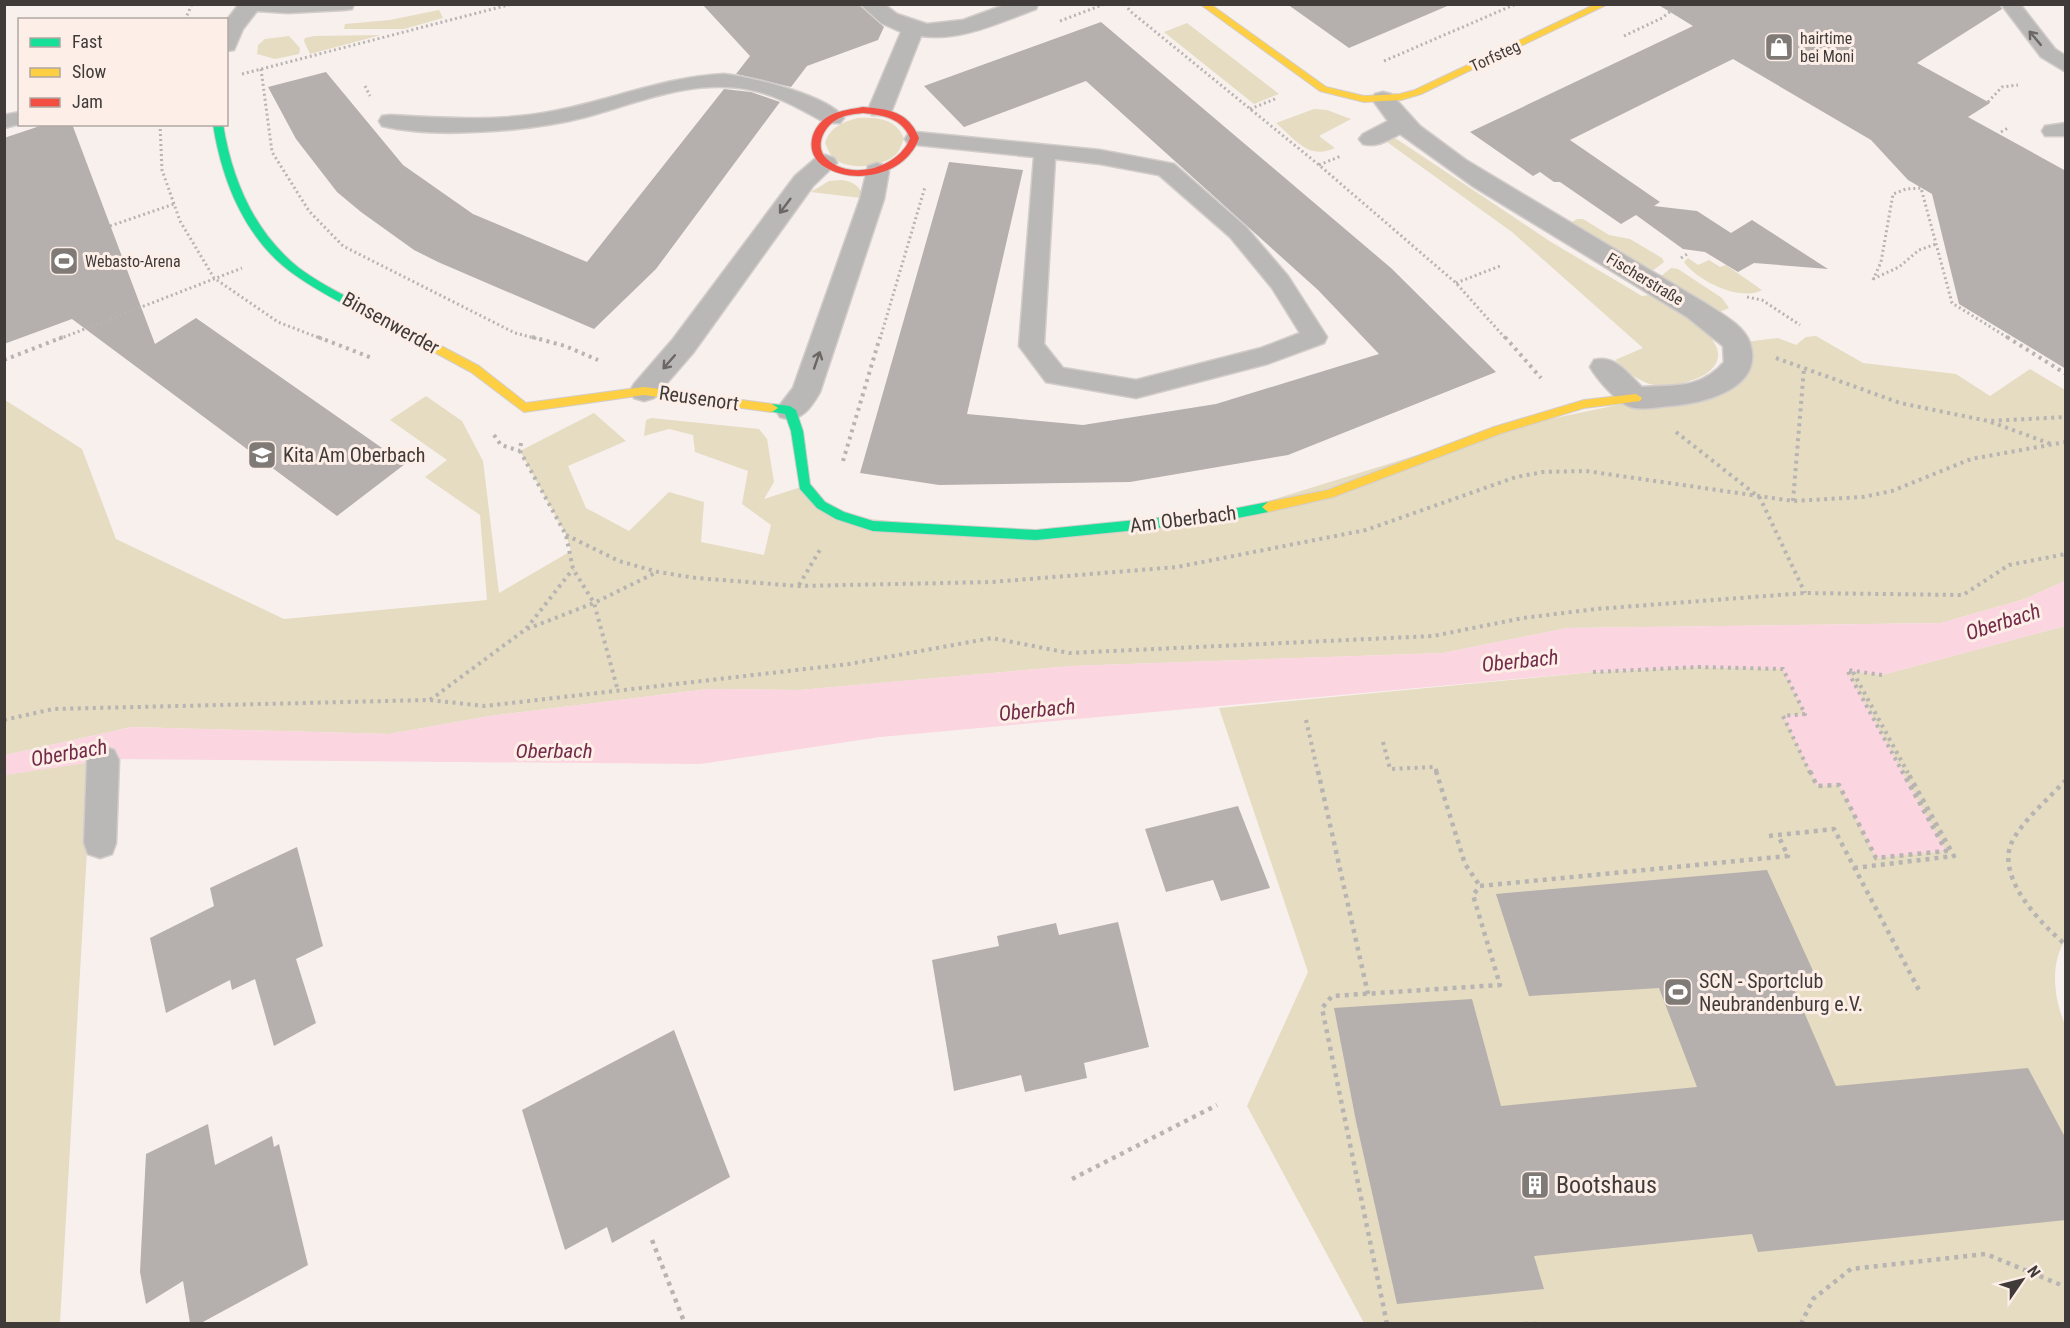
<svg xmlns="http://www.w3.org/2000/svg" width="2070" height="1328" viewBox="0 0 2070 1328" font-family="'Roboto Condensed',sans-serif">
	<rect width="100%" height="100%" fill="#f8f0ed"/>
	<path fill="#e5dcc2" d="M 439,10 L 443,18 L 404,29 L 344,29 L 345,24 L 390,20 Z
		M 1187,23 L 1279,94 L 1254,104 L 1164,32 Z
		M 381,35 L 310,54 L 304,41 L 305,38 L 314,36 Z
		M 289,36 L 300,48 L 299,54 L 275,59 L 257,54 L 258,45 L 265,39 Z
		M 1314,109 L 1327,110 L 1351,119 L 1319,136 L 1335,148 C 1308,160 1296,140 1276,123 Z
		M 858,118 C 877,117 897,119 904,139 C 902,143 900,149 898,152 C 886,168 844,172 832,156 C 829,153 827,147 825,143 C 830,127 843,122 858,118 Z
		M 1395,138 L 1551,242 L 1642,296 L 1649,295 C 1672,308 1701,319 1715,344 C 1732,376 1674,389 1654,385 C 1638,382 1626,370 1615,360 L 1643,348 L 1512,232 L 1387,142 Z
		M 841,180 C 851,181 857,184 862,193 L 861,198 L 811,192 L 829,181 Z
		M 1577,219 L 1583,219 L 1609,235 L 1630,239 L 1662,258 L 1664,262 L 1651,272 L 1569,224 Z
		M 1688,258 L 1698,265 L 1709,260 L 1720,267 L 1726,265 L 1762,290 C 1741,302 1697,281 1684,262 Z
		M 1671,268 L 1678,269 L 1722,298 L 1729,308 L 1717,313 L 1660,277 Z
		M 1816,336 L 1863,363 L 1956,374 L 1990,396 L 2030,369 L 2065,390 L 2065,581 L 2025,599 L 1941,623 L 1567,628 L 1443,653 L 1071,666 L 800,690 L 708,689 L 490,716 L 389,734 L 132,727 L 5,755 L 5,400 L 82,449 L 116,539 L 284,619 L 487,600 L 480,515 L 425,477 L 447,460 L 390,420 L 426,396 L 462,421 L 483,461 L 499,593 L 571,551 L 566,535 L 520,451 L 594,413 L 626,441 L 568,466 L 586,508 L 629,531 L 669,492 L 704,502 L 701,542 L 764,555 L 771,525 L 742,504 L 748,471 L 695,452 L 693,435 L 669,429 L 644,436 L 646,420 L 651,418 L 759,429 L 767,439 L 774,482 L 764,499 L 804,486 L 840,516 L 1036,535 L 1217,517 L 1498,430 L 1722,383 L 1736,343 L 1778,338 L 1796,345 L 1806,337 Z
		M 2065,626 L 2066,939 C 2049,964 2054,1000 2066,1027 L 2065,1323 L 1364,1323 L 1247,1106 L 1308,972 L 1219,708 L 1593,672 L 1699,667 L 1847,670 L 1882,675 Z
		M 92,762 L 60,1323 L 5,1323 L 4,775 Z"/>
	<path fill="#fbd5e0" d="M 2065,581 L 2065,626 L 1882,675 L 1847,671 L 1946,851 L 1876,858 L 1839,785 L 1817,786 L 1783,716 L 1805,714 L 1782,669 L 1699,667 L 1593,672 L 880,737 L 700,764 L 114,759 L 5,775 L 5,755 L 132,727 L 389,734 L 490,716 L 708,689 L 800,690 L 1071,666 L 1443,653 L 1567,628 L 1941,623 L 2025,599 Z"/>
	<path fill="#b5afad" d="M 702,4 L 858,4 L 884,27 L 878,40 L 807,66 L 791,87 L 736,74 L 750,56 Z
		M 1287,4 L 1452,4 L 1349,48 Z
		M 1657,4 L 1999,4 L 2002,9 L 1917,63 L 1990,103 L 1968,117 L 2066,171 L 2066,369 L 1959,304 L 1932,194 L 1908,180 L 1871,140 L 1733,59 L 1570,140 L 1660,202 L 1654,206 L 1697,211 L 1731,233 L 1752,220 L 1828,269 L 1754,263 L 1738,272 L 1705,252 L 1683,249 L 1636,215 L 1621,224 L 1560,182 L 1554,182 L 1540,172 L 1533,176 L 1470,132 L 1693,26 Z
		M 1101,22 L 1391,268 L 1496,372 L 1288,455 L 1130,482 L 939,485 L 860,473 L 949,162 L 1023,170 L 967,414 L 1083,425 L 1216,404 L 1379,354 L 1318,290 L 1086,81 L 964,127 L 924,86 Z
		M 326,72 L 403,165 L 473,214 L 587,262 L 724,89 L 751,92 L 780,102 L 656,269 L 594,329 L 438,262 L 414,250 L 361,212 L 337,192 L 296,139 L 268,87 Z
		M 46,124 L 72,124 L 155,344 L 196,318 L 405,464 L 337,516 L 72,319 L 4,344 L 4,138 Z
		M 1238,806 L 1270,888 L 1221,901 L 1213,880 L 1166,892 L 1145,829 Z
		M 297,847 L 323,946 L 296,959 L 316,1023 L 274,1046 L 255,979 L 232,990 L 230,980 L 166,1013 L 150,938 L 214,906 L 210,888 Z
		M 1767,870 L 1814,973 L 1788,975 L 1836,1086 L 2028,1068 L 2066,1139 L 2066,1220 L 1758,1252 L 1752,1234 L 1534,1256 L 1544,1289 L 1397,1304 L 1356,1121 L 1334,1008 L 1472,999 L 1501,1106 L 1697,1087 L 1659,988 L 1529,996 L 1496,894 Z
		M 1118,922 L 1149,1047 L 1084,1063 L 1087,1078 L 1025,1092 L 1021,1075 L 954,1091 L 932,960 L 999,946 L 997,936 L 1056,923 L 1059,935 Z
		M 674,1030 L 730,1177 L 612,1243 L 607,1227 L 565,1250 L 522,1110 Z
		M 208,1124 L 215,1165 L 272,1136 L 274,1147 L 279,1144 L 308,1265 L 201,1323 L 190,1323 L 183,1281 L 146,1304 L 140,1272 L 146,1154 Z"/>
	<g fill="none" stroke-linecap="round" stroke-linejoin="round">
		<g stroke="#d2cdca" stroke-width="3">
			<path id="lane" d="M 2001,4 L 2020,4 L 2055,49 L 2066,56 L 2066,72 L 2041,57 Z
				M 724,74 C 751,77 828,95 844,118 L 840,123 L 826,123 C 802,110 777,95 751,90 C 694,78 640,102 586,117 C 532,131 436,139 382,126 L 379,121 L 382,116 L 390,115 C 445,118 500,122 554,111 C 612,100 664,77 724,74 Z
				M 20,112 L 20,124 L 4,128 L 4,115 Z
				M 2066,123 L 2066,136 L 2045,136 L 2042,131 L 2045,126 Z
				M 916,132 L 1100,150 L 1174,164 L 1246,227 L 1288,276 L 1327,337 L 1324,343 L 1267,364 L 1136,398 L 1046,382 L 1019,346 L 1034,157 L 908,144 L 905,139 L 908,134 ZM 1055,159 L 1100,164 L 1159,175 L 1230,237 L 1272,288 L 1300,333 L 1261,348 L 1136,380 L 1063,368 L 1044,344 Z
				M 103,746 L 114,750 L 119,760 L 116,843 L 112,854 L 100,858 L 88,854 L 84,843 L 87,760 L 92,750 Z"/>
		</g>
		<g stroke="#d2cdca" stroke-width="3">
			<path id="street" d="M 239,4 L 354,4 L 352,9 L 344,10 L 288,13 L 257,11 L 243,29 L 234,50 L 226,51 L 226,21 Z
				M 860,4 L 884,4 L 897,14 L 927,24 L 963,20 L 1007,4 L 1038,4 L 1036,9 C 1001,22 959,42 921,36 L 892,110 L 888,115 L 872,115 L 868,110 L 901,32 L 881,23 Z
				M 1383,92 L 1391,94 L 1420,126 L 1466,160 L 1705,303 C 1720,313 1744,325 1750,343 C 1765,389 1702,404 1669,406 C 1657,407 1640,411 1628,406 C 1615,400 1597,379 1590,367 L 1594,360 C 1615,354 1628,374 1642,387 C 1675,385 1701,389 1724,362 L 1723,346 L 1687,317 L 1474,187 L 1400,134 C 1388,140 1377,148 1363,144 L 1359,139 L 1363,134 L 1388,121 L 1372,99 L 1375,94 Z
				M 825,155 L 834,158 L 837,163 L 813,186 L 693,353 L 654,398 L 644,401 L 634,398 L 630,391 L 634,384 L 673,339 L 795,176 L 816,158 Z
				M 877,163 L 886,166 L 889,171 L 884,199 L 820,392 C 811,408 800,424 780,417 L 776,410 L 793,388 L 860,199 L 868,166 Z"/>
		</g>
		<g stroke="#d2cdca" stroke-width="2">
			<path id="fast" d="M 213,124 L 223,124 C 232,180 254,232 299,268 C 327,289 361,303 392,319 L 392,325 L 384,325 C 354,309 323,295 295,275 C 246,241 222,182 213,124 Z
				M 772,404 L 790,406 L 796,410 L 803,431 L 810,484 L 825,502 L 844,512 L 873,521 L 1036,530 L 1217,512 L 1268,502 L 1274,507 L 1268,512 L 1217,522 L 1036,540 L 873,531 L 836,519 L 817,508 L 800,489 L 791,431 L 785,414 L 768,411 L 766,408 Z"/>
		</g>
		<g stroke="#d2cdca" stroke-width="2">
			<path id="slow" d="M 1200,4 L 1210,4 L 1326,87 L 1364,96 L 1400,94 L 1415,90 L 1596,4 L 1608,4 L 1421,94 L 1401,100 L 1364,102 L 1320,91 Z
				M 388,318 L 479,366 L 526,403 L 644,387 L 772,404 L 778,408 L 772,412 L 644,395 L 524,412 L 471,372 L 384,325 L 384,319 Z
				M 1636,394 L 1642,398 L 1640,401 L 1584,408 L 1502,433 L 1333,497 L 1268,512 L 1262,507 L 1268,502 L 1328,490 L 1494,427 L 1584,400 Z"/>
		</g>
		<g stroke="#d2cdca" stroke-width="2">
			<path id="jam" d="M 863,107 C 889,109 909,112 919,138 C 907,174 856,186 825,167 C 803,154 810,125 831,115 C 841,110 853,109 863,107 ZM 863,113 C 883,115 902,118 910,138 C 900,167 851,182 827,159 C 814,147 823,128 836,120 C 844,115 854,114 863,113 Z"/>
		</g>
		<path stroke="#b7b4b2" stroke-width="3" stroke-dasharray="2 3" stroke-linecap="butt" d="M 1125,4 L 1130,11 L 1319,165 L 1456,283 L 1506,339
			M 185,20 L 192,4
			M 1060,21 L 1105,4
			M 1624,36 L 1662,18 L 1680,4
			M 1384,61 L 1516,4
			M 261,69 L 272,152 L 309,211 L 343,246 L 515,333 L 538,339
			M 242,74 L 512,4
			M 365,86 L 370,96
			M 1988,102 L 2002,87 L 2018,85
			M 1250,109 L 1275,99
			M 160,124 L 162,170 L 180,221 L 214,278 L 278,322 L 322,339
			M 2001,132 L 2008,128
			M 1319,165 L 1341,156
			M 110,226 L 174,204
			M 1681,258 L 1689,253
			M 1873,279 L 1899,267 L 1919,250 L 1936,244
			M 1873,280 L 1881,262 L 1893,194 L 1906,189 L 1921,188 L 1952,303 L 2010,339
			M 1456,283 L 1500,266
			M 1747,297 L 1762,300 L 1800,325
			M 59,339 L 242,268
			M 880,339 L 925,187"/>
		<path stroke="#b7b4b2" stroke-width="4" stroke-dasharray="3 4.5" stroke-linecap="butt" d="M 318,337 L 372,358
			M 532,337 L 565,346 L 598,360
			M 1505,337 L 1541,378
			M 2007,337 L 2066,374
			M 1776,358 L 1900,403 L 1988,421 L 2066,417
			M 4,360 L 63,337
			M 1991,422 L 2051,444
			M 1676,432 L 1760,498 L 1805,593
			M 494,435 L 501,445 L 520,451
			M 521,443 L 520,451 L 566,535 L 573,569 L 594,603 L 618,691
			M 843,461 L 880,337
			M 1793,501 L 1804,368
			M 566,535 L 619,561 L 658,572 L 696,578 L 798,586 L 992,582 L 1177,567 L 1366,530 L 1516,477 L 1543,472 L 1586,471 L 1793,501 L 1863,497 L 1892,491 L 1971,459 L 2066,442
			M 799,585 L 821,548
			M 527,629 L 594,603 L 657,572
			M 1593,672 L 1699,667 L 1783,669 L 1805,714 L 1783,716 L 1810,773
			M 1853,672 L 1908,773
			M 1882,675 L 1847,670 L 1903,773
			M 430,700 L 526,629 L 573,569
			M 4,720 L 53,709 L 429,700 L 485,706 L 849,664 L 992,638 L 1069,653 L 1433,636 L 1523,618 L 1596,609 L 1805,593 L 1963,595 L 2009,565 L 2066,554
			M 1306,720 L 1318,773
			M 1383,742 L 1390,769 L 1435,767 L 1437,773"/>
		<path stroke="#b7b4b2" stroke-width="4.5" stroke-dasharray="4 5" stroke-linecap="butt" d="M 1318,771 L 1368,994
			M 1436,771 L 1465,864 L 1480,886
			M 1810,771 L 1817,786 L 1839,785 L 1876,858 L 1946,851 L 1902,771
			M 2066,780 C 2050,797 2020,823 2011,844 C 1997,879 2042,925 2066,945
			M 1769,836 L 1834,829 L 1920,992
			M 1854,868 L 1954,856 L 1907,771
			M 1072,1179 L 1217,1105
			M 652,1240 L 685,1324
			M 1387,1324 L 1322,1008 L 1332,996 L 1500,985 L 1473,895 L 1480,886 L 1788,856 L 1778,835
			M 1524,1324 L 1539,1324
			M 1801,1324 L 1813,1299 L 1851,1269 L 1986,1254 L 2066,1287"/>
		<use href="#lane" fill="#bab8b6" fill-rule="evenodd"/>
		<use href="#street" fill="#bab8b6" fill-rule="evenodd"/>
		<use href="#fast" fill="#16e098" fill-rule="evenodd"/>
		<use href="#slow" fill="#ffcf43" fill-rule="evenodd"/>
		<use href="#jam" fill="#f24e42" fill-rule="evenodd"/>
	</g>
	<defs><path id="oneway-shaft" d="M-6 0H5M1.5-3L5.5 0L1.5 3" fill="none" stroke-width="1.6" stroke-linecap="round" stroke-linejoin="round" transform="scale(1.5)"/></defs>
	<g stroke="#6b6764">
		<use href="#oneway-shaft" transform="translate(2035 38) rotate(-130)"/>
		<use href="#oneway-shaft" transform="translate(785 206) rotate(127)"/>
		<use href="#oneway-shaft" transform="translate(817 360) rotate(-71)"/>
		<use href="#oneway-shaft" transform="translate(669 362) rotate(131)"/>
	</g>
	<defs>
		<g id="shop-square" transform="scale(1.5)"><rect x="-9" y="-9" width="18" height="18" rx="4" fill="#807a77" stroke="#fdefe8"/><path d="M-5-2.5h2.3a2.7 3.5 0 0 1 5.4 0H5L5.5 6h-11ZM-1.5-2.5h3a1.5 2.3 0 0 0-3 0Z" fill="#fff"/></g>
		<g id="stadium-square" transform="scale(1.5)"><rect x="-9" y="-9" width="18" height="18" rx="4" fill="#807a77" stroke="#fdefe8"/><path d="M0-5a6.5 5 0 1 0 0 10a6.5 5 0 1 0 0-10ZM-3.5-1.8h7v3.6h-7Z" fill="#fff"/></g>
		<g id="school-square" transform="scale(1.5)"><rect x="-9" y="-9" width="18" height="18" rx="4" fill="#807a77" stroke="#fdefe8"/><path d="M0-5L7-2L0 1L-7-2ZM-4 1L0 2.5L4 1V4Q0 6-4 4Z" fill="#fff"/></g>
		<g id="building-square" transform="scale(1.5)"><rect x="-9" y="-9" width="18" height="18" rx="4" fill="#807a77" stroke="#fdefe8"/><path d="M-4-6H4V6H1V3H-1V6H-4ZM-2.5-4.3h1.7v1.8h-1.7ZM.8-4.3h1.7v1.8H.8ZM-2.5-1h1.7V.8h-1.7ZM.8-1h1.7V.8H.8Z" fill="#fff"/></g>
	</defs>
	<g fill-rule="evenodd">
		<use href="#shop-square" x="1779" y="47"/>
		<use href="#stadium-square" x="64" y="261"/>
		<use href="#school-square" x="262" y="455"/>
		<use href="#stadium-square" x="1678" y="992"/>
		<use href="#building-square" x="1535" y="1185"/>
	</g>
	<g text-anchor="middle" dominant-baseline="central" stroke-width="6" stroke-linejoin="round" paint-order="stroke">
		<g font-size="16" fill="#403b38" stroke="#fdefe8" text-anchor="start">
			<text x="1800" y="38">hairtime<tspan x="1800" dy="18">bei Moni</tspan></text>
			<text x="85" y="261">Webasto-Arena</text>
		</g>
		<g font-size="16" fill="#403b38" stroke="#fdefe8">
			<text transform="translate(1495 56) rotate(-25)">Torfsteg</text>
			<text transform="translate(1645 279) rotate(31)">Fischerstraße</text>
		</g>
		<g font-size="20" fill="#403b38" stroke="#fdefe8">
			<text transform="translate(391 323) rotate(29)">Binsenwerder</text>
			<text transform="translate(699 398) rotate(8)">Reusenort</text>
			<text transform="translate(1183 519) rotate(-7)">Am Oberbach</text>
		</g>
		<g font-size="20" fill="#403b38" stroke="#fdefe8" text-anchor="start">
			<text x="283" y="455">Kita Am Oberbach</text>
			<text x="1699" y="981">SCN - Sportclub<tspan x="1699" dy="23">Neubrandenburg e.V.</tspan></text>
		</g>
		<g font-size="21" font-style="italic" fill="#732b49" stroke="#fdefe8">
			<text transform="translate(2003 622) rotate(-18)">Oberbach</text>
			<text transform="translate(1520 661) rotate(-6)">Oberbach</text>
			<text transform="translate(1037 710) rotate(-6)">Oberbach</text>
			<text x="554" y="751">Oberbach</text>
			<text transform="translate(69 753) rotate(-10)">Oberbach</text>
		</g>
		<g font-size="24" fill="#403b38" stroke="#fdefe8" text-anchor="start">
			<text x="1556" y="1185">Bootshaus</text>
		</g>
	</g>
	<rect width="2070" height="1328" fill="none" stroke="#403b38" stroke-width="12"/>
	<rect x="18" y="18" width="210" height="108" fill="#fdefe8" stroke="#b1a7a2" stroke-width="1.5"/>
	<rect x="30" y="38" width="30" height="9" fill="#16e098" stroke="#b1a7a2" stroke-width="1.5"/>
	<text x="72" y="48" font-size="18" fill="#403b38">Fast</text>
	<rect x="30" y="68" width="30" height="9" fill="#ffcf43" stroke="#b1a7a2" stroke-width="1.5"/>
	<text x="72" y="78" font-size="18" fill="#403b38">Slow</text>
	<rect x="30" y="98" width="30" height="9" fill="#f24e42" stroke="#b1a7a2" stroke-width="1.5"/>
	<text x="72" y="108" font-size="18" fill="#403b38">Jam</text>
	<g transform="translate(2022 1280) rotate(55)" stroke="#fdefe8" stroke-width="4.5" paint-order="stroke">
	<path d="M0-4.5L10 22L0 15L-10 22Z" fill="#403b38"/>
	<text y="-9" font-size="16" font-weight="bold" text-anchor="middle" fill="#403b38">N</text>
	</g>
</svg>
